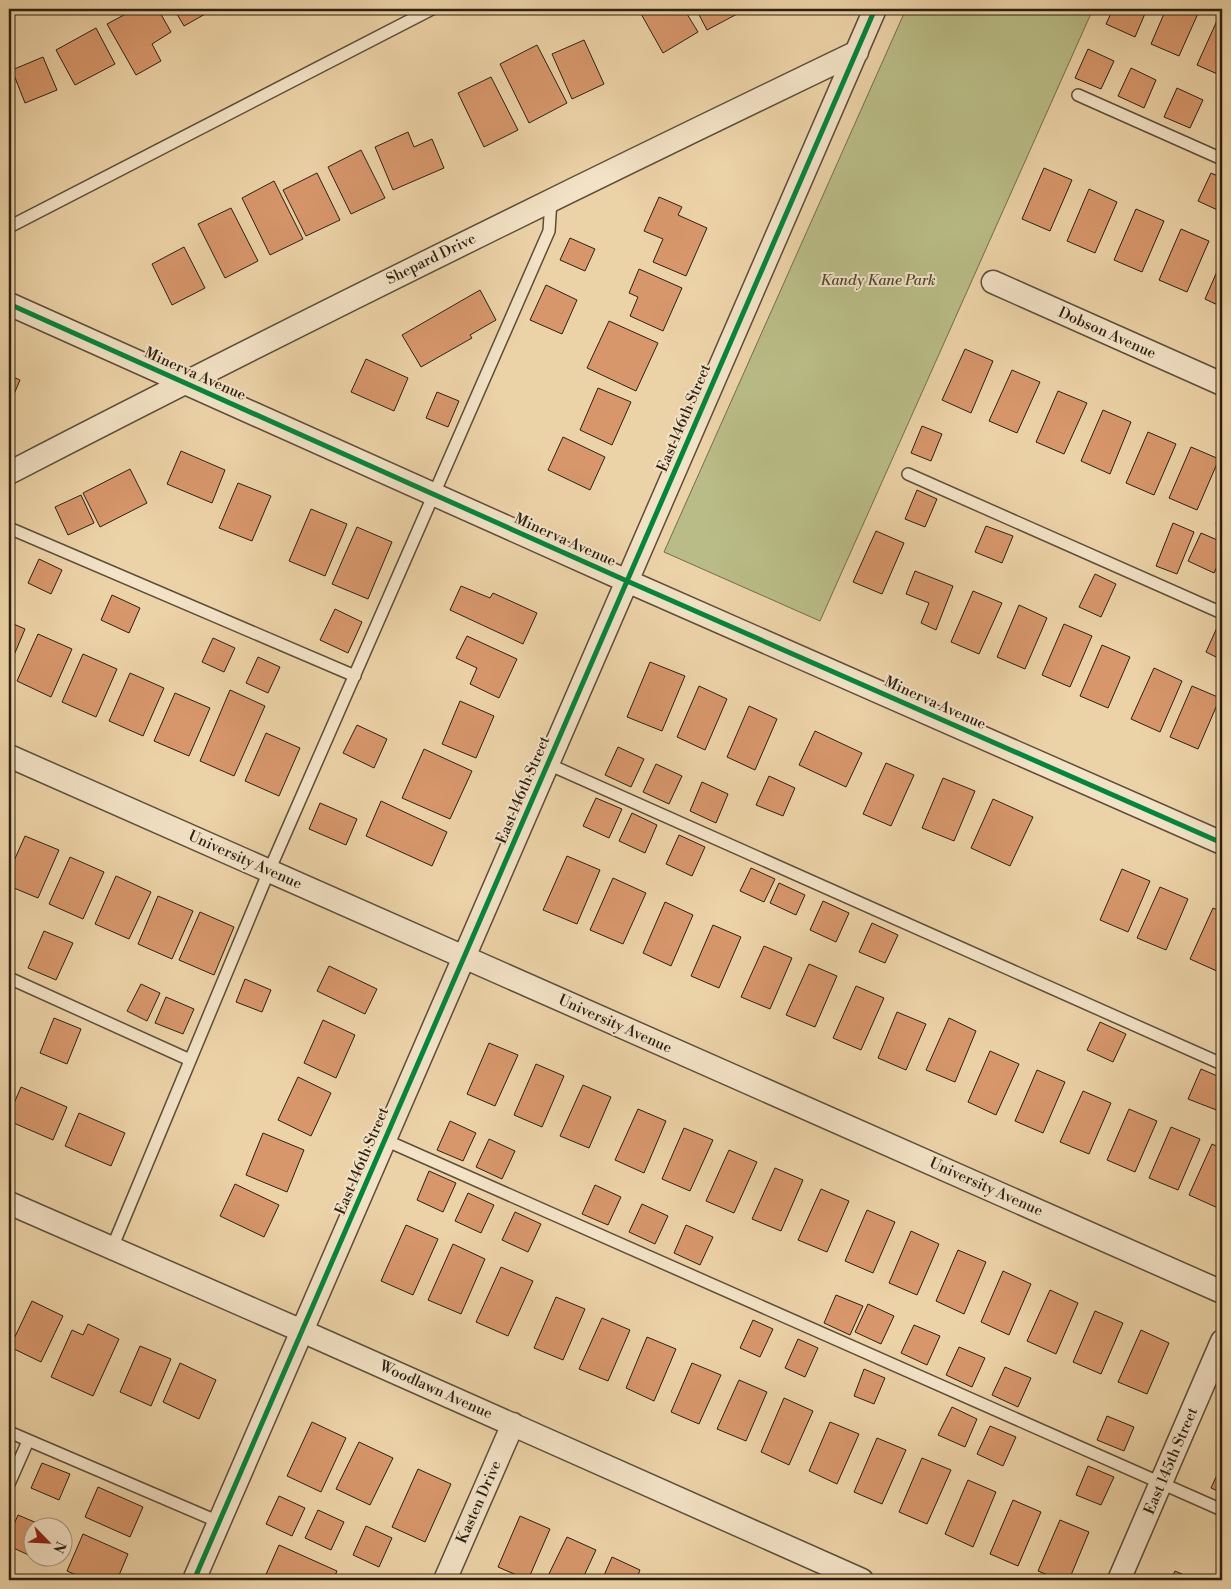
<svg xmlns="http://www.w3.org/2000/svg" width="1231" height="1589" viewBox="0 0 1231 1589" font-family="'Libre Bodoni',serif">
	<rect width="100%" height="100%" fill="#ecd3a7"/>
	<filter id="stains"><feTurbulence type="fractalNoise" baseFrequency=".004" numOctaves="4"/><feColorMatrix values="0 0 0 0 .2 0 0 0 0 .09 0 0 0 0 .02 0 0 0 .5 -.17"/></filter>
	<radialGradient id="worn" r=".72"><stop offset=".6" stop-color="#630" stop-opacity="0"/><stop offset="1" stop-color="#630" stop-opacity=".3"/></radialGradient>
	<path fill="#b9bc86" stroke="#726e4c" d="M 906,9 L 1093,9 L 820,621 L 664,552 Z"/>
	<path fill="#d7976b" stroke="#2c2113" d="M 135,9 L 158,9 L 171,32 L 152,44 L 161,61 L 136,75 L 107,24 Z
		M 174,9 L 214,9 L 184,26 Z
		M 646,9 L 684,9 L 698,32 L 663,53 L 640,12 Z
		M 696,9 L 737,9 L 739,13 L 707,30 Z
		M 1113,9 L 1147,9 L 1135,37 L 1106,24 Z
		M 1166,9 L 1200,9 L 1179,56 L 1151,44 Z
		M 1220,14 L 1222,15 L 1222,76 L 1197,65 Z
		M 96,28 L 115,64 L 75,85 L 56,50 Z
		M 584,40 L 604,84 L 572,99 L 552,54 Z
		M 537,45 L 567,103 L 529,123 L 500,64 Z
		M 1088,49 L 1114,61 L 1101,89 L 1075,78 Z
		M 43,57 L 57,90 L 25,103 L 12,70 Z
		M 1131,68 L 1156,80 L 1144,108 L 1118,96 Z
		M 491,77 L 518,130 L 484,147 L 458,93 Z
		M 1177,88 L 1203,100 L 1190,128 L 1164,117 Z
		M 408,132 L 414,147 L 432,139 L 444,168 L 393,190 L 375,147 Z
		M 361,150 L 385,198 L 351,214 L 328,167 Z
		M 1044,168 L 1072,180 L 1050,231 L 1022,219 Z
		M 317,173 L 340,220 L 306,236 L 283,190 Z
		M 1211,173 L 1222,178 L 1222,212 L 1198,201 Z
		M 274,181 L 303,239 L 270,255 L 242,198 Z
		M 1089,189 L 1117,202 L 1095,253 L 1067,241 Z
		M 659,197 L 682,207 L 678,215 L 707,228 L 686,276 L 653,262 L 663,239 L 644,231 Z
		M 231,208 L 258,261 L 225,278 L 198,224 Z
		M 1136,209 L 1164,221 L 1142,272 L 1114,260 Z
		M 1181,229 L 1209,241 L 1187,292 L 1159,280 Z
		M 570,238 L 595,249 L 585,271 L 560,260 Z
		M 184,247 L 205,288 L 172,305 L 152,264 Z
		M 1222,260 L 1222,307 L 1205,299 Z
		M 639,269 L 682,288 L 663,331 L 630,316 L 638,297 L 629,293 Z
		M 546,285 L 577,300 L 562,334 L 530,320 Z
		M 480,290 L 496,320 L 470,335 L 472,338 L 421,367 L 402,335 Z
		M 609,321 L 658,343 L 636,391 L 587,368 Z
		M 965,349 L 993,361 L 971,413 L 942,400 Z
		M 366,359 L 408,378 L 394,411 L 351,392 Z
		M 1012,370 L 1040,382 L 1017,433 L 989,421 Z
		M 9,375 L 20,380 L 9,406 Z
		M 598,388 L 631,402 L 612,445 L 580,430 Z
		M 1058,391 L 1087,403 L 1064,454 L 1036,442 Z
		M 437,392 L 459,401 L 448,427 L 426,418 Z
		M 1103,410 L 1131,422 L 1110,474 L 1081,461 Z
		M 922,426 L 942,434 L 931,461 L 911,453 Z
		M 1148,432 L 1176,444 L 1154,495 L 1126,483 Z
		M 563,437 L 605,457 L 590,490 L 548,470 Z
		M 1191,447 L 1219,459 L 1197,510 L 1169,498 Z
		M 181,451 L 225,470 L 212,503 L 167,484 Z
		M 130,469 L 147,503 L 100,527 L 83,493 Z
		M 238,483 L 271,496 L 252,541 L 219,528 Z
		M 917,490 L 937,499 L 925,527 L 905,519 Z
		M 81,495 L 94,523 L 68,535 L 55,507 Z
		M 311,509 L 347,524 L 325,576 L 289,561 Z
		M 1222,509 L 1222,527 L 1216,524 Z
		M 1173,523 L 1194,532 L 1177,574 L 1156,566 Z
		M 986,526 L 1013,536 L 1002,563 L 975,552 Z
		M 357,527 L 392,542 L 368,599 L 332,584 Z
		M 876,531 L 904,543 L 882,594 L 853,582 Z
		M 1201,533 L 1222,542 L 1222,556 L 1214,573 L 1188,561 Z
		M 39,559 L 62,570 L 51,594 L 28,583 Z
		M 915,571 L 953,586 L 936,630 L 921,623 L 929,603 L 906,594 Z
		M 1095,574 L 1116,584 L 1101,617 L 1079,607 Z
		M 461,586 L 490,598 L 493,593 L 537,613 L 523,644 L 450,610 Z
		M 973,591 L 1002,603 L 979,654 L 951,642 Z
		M 112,595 L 140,608 L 129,633 L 101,620 Z
		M 1019,605 L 1047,618 L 1025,669 L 997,657 Z
		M 335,609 L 362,622 L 348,653 L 320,640 Z
		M 9,622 L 25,629 L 9,667 Z
		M 1219,623 L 1222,624 L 1222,660 L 1206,652 Z
		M 1064,624 L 1092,636 L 1070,687 L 1042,675 Z
		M 38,634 L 72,649 L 51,697 L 17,681 Z
		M 467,636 L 517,659 L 499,698 L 470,684 L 477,668 L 456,658 Z
		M 213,638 L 235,648 L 224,672 L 202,662 Z
		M 1102,645 L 1130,657 L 1108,708 L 1080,696 Z
		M 83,654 L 117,669 L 96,717 L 62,702 Z
		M 258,657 L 280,667 L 268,693 L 246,683 Z
		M 650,662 L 685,676 L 662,731 L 627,717 Z
		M 1154,668 L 1182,681 L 1160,732 L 1131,719 Z
		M 130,673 L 164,688 L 143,736 L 109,721 Z
		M 699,686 L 727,699 L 705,750 L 677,737 Z
		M 1192,686 L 1220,698 L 1198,749 L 1170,737 Z
		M 230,690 L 265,706 L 234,776 L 200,761 Z
		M 175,693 L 210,708 L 189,756 L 154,741 Z
		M 460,701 L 494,716 L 476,758 L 442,744 Z
		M 749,706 L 777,719 L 755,770 L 727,757 Z
		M 357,725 L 387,739 L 374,768 L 343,753 Z
		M 815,731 L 862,753 L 846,787 L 799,765 Z
		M 266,733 L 300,748 L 279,796 L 245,781 Z
		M 618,747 L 644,759 L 631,787 L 605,775 Z
		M 424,749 L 472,771 L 450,819 L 402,798 Z
		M 886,763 L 914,775 L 891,826 L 863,814 Z
		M 656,764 L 682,776 L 669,804 L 643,792 Z
		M 769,776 L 795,788 L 783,816 L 756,805 Z
		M 943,778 L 975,791 L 954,841 L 922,828 Z
		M 702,782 L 728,794 L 716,823 L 690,811 Z
		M 596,798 L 622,809 L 609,838 L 583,826 Z
		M 993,799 L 1033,817 L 1010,866 L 971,848 Z
		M 381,801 L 447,832 L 432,866 L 366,836 Z
		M 320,803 L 357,819 L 346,845 L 309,829 Z
		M 632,813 L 657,825 L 645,853 L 619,841 Z
		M 679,835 L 705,847 L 692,876 L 666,864 Z
		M 25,836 L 59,850 L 38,898 L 9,886 L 9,872 Z
		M 567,856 L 600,870 L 577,924 L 543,910 Z
		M 70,857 L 104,872 L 83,919 L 49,904 Z
		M 751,868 L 775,879 L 764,902 L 740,891 Z
		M 1122,869 L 1150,881 L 1128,932 L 1100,920 Z
		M 116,876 L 151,892 L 129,939 L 95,924 Z
		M 613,878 L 646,893 L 623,944 L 590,930 Z
		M 779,883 L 805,895 L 796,915 L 770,903 Z
		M 1160,887 L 1188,899 L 1166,950 L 1137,938 Z
		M 158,896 L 193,911 L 172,959 L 138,944 Z
		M 823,901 L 849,913 L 836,942 L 810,930 Z
		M 665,902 L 693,915 L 671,966 L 643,953 Z
		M 1213,908 L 1222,912 L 1222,963 L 1219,972 L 1190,959 Z
		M 200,912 L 234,927 L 214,975 L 179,960 Z
		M 872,923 L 898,935 L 885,963 L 859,952 Z
		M 713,925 L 741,937 L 719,988 L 691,976 Z
		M 44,931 L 73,943 L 56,980 L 28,968 Z
		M 764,946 L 792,958 L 770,1009 L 741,997 Z
		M 809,964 L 837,976 L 815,1027 L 786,1015 Z
		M 329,966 L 377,989 L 365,1014 L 317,991 Z
		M 245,979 L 271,990 L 262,1012 L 236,1002 Z
		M 141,984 L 160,993 L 147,1021 L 127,1011 Z
		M 856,986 L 884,998 L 861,1050 L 833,1038 Z
		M 166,997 L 194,1009 L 183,1034 L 155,1023 Z
		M 897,1012 L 926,1024 L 906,1070 L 878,1058 Z
		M 54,1018 L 81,1029 L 67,1064 L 40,1053 Z
		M 949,1018 L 976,1031 L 955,1082 L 926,1070 Z
		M 323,1020 L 355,1035 L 336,1078 L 304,1063 Z
		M 1100,1022 L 1126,1034 L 1113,1062 L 1087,1050 Z
		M 489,1043 L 518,1055 L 495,1106 L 467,1094 Z
		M 990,1051 L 1019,1064 L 996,1115 L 968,1102 Z
		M 536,1064 L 564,1076 L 542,1127 L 514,1115 Z
		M 1201,1069 L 1222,1078 L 1222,1102 L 1219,1111 L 1188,1099 Z
		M 1037,1070 L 1065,1082 L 1043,1133 L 1015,1121 Z
		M 298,1077 L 331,1093 L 311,1136 L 278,1120 Z
		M 583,1085 L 611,1097 L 589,1148 L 560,1136 Z
		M 21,1087 L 67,1107 L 53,1140 L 9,1121 L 9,1115 Z
		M 1083,1091 L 1111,1103 L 1089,1154 L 1060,1142 Z
		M 638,1109 L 666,1121 L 644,1173 L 615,1160 Z
		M 1129,1109 L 1157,1121 L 1135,1172 L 1107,1160 Z
		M 79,1113 L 125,1133 L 111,1166 L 65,1146 Z
		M 450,1121 L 476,1133 L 463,1161 L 437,1150 Z
		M 1171,1127 L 1200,1139 L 1178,1190 L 1149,1178 Z
		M 684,1128 L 713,1140 L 690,1191 L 662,1179 Z
		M 263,1133 L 304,1150 L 287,1192 L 246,1175 Z
		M 489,1139 L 515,1151 L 502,1179 L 476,1167 Z
		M 1212,1144 L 1222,1149 L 1222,1197 L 1218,1208 L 1189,1195 Z
		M 729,1150 L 757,1162 L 734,1213 L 706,1201 Z
		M 775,1168 L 803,1180 L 781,1231 L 752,1219 Z
		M 429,1171 L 456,1183 L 443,1212 L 417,1200 Z
		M 235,1184 L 279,1205 L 264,1237 L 220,1216 Z
		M 595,1185 L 621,1197 L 608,1225 L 582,1214 Z
		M 821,1189 L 849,1201 L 827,1252 L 798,1240 Z
		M 468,1193 L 494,1205 L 481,1233 L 455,1221 Z
		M 642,1204 L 668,1216 L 655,1244 L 629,1232 Z
		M 867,1210 L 895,1222 L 873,1273 L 845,1261 Z
		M 515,1212 L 541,1224 L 528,1252 L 502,1240 Z
		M 406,1225 L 438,1239 L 413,1295 L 381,1281 Z
		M 686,1225 L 713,1237 L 700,1265 L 674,1253 Z
		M 911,1231 L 939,1244 L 917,1295 L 889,1283 Z
		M 453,1244 L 485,1259 L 461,1314 L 428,1300 Z
		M 958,1250 L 986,1262 L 964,1314 L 936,1301 Z
		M 501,1267 L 533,1281 L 508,1336 L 476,1322 Z
		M 1003,1271 L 1031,1284 L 1009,1335 L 981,1322 Z
		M 1050,1290 L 1078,1303 L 1056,1354 L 1027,1341 Z
		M 836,1295 L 863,1306 L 850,1335 L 824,1323 Z
		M 556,1297 L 585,1309 L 563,1360 L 534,1348 Z
		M 32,1301 L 63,1316 L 41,1362 L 10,1347 Z
		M 868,1304 L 894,1316 L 881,1344 L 855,1332 Z
		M 1095,1311 L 1123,1323 L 1101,1374 L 1073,1362 Z
		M 602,1318 L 630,1330 L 608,1381 L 579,1369 Z
		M 753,1320 L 773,1329 L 760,1357 L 740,1348 Z
		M 88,1324 L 119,1339 L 93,1396 L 51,1377 L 72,1330 L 83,1335 Z
		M 914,1325 L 940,1336 L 927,1365 L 901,1353 Z
		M 1141,1330 L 1169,1343 L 1147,1394 L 1118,1382 Z
		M 647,1337 L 676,1349 L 654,1401 L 626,1388 Z
		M 798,1339 L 818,1348 L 805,1377 L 785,1368 Z
		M 140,1346 L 171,1359 L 151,1406 L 120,1392 Z
		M 959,1347 L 985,1358 L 972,1387 L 946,1375 Z
		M 180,1363 L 216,1380 L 199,1419 L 163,1402 Z
		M 692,1363 L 721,1375 L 699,1424 L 671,1412 Z
		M 1005,1367 L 1031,1378 L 1018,1407 L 992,1395 Z
		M 864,1369 L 885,1378 L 874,1404 L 854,1396 Z
		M 739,1380 L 767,1392 L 746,1441 L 717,1429 Z
		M 784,1398 L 813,1411 L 789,1465 L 761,1452 Z
		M 952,1407 L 977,1419 L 965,1447 L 938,1435 Z
		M 1107,1416 L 1134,1427 L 1124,1451 L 1097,1440 Z
		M 312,1422 L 346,1438 L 321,1492 L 287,1476 Z
		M 830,1422 L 859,1434 L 837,1484 L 809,1471 Z
		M 990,1426 L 1016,1437 L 1003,1466 L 977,1454 Z
		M 877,1438 L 906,1450 L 882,1504 L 854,1492 Z
		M 359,1442 L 393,1458 L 370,1505 L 336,1489 Z
		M 922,1458 L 951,1470 L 927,1524 L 899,1512 Z
		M 42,1463 L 70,1474 L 59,1500 L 31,1488 Z
		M 1088,1466 L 1114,1477 L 1101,1505 L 1076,1495 Z
		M 1221,1466 L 1222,1466 L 1222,1493 L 1211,1488 Z
		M 418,1469 L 451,1484 L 425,1542 L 392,1527 Z
		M 968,1480 L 996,1492 L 973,1547 L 945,1534 Z
		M 98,1487 L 143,1507 L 130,1537 L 85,1517 Z
		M 279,1496 L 305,1508 L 292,1536 L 266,1524 Z
		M 1013,1500 L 1041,1512 L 1018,1566 L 990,1554 Z
		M 318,1510 L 344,1522 L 331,1550 L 305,1538 Z
		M 18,1515 L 44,1526 L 32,1526 L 33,1557 L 9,1546 L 9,1536 Z
		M 520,1516 L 550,1529 L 528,1580 L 498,1567 Z
		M 1060,1520 L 1089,1532 L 1069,1580 L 1060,1580 L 1038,1571 Z
		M 366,1526 L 392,1538 L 379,1567 L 353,1555 Z
		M 83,1534 L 128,1554 L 117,1580 L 88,1580 L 67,1571 Z
		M 567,1537 L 596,1550 L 582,1580 L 546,1580 Z
		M 279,1545 L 337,1571 L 333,1580 L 264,1579 Z
		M 612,1557 L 640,1570 L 636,1580 L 602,1580 Z
		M 1175,1571 L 1196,1580 L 1171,1580 Z"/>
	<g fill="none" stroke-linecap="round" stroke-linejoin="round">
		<g stroke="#5c4e38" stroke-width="14">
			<path id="lane" d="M 1078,95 L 1222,159
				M 9,227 L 432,9
				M 908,474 L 1222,613
				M 9,528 L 355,676
				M 548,764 L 1222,1064
				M 9,978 L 190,1060
				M 385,1140 L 1222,1510
				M 112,1248 L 269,871 L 549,231 L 551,200
				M 9,1432 L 219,1522
				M 9,1484 L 28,1441"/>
		</g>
		<g stroke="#5c4e38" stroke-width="25">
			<path id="street" d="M 993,282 L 1222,384
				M 9,304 L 627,581 L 1222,843
				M 9,473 C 289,328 572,189 857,52
				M 9,756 L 1222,1292
				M 9,1203 L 302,1331 L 862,1580
				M 194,1580 L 875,9
				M 445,1580 L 513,1424
				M 1119,1580 L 1222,1341"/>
		</g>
		<use href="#lane" stroke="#f3e2c6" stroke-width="11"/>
		<use href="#street" stroke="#f3e2c6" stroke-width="22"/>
		<g stroke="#f3e2c6" stroke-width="8">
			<path id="cycleway" d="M 9,304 L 627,581 L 1222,843
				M 194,1580 L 875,9"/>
		</g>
		<use href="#cycleway" stroke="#00873e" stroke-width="5"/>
	</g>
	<g text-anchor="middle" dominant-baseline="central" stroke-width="4" stroke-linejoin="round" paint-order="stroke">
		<g font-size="15" fill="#2c2113" stroke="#f3e2c6">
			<text transform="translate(431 259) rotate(-26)">Shepard Drive</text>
			<text transform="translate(1107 333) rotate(24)">Dobson Avenue</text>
			<text transform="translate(195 374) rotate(24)">Minerva Avenue</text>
			<text transform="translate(684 418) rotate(-67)">East 146th Street</text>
			<text transform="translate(565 540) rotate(24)">Minerva Avenue</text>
			<text transform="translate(935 703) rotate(24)">Minerva Avenue</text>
			<text transform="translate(523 790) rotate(-67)">East 146th Street</text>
			<text transform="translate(245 860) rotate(24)">University Avenue</text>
			<text transform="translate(615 1024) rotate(24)">University Avenue</text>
			<text transform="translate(362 1161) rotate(-67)">East 146th Street</text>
			<text transform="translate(986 1187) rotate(24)">University Avenue</text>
			<text transform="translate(436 1390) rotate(24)">Woodlawn Avenue</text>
			<text transform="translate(1171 1461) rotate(-67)">East 145th Street</text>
			<text transform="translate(479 1502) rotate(-66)">Kasten Drive</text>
		</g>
		<g font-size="15" font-style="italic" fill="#4f4830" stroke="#f3e2c6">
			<text x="878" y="280">Kandy Kane Park</text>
		</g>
	</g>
	<rect width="1231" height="1589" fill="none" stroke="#ecd3a7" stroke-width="30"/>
	<rect x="10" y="10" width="1211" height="1569" fill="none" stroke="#2c2113" stroke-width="2.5"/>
	<rect x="15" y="15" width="1201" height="1559" fill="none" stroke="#2c2113"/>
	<g transform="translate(48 1542) rotate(114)"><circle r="24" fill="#f3e2c6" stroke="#a3957e"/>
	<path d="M0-4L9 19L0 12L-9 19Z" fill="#8f2418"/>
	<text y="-8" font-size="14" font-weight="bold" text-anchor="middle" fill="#2c2113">N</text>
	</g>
	<rect width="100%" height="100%" filter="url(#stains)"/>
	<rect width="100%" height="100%" fill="url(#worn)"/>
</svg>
